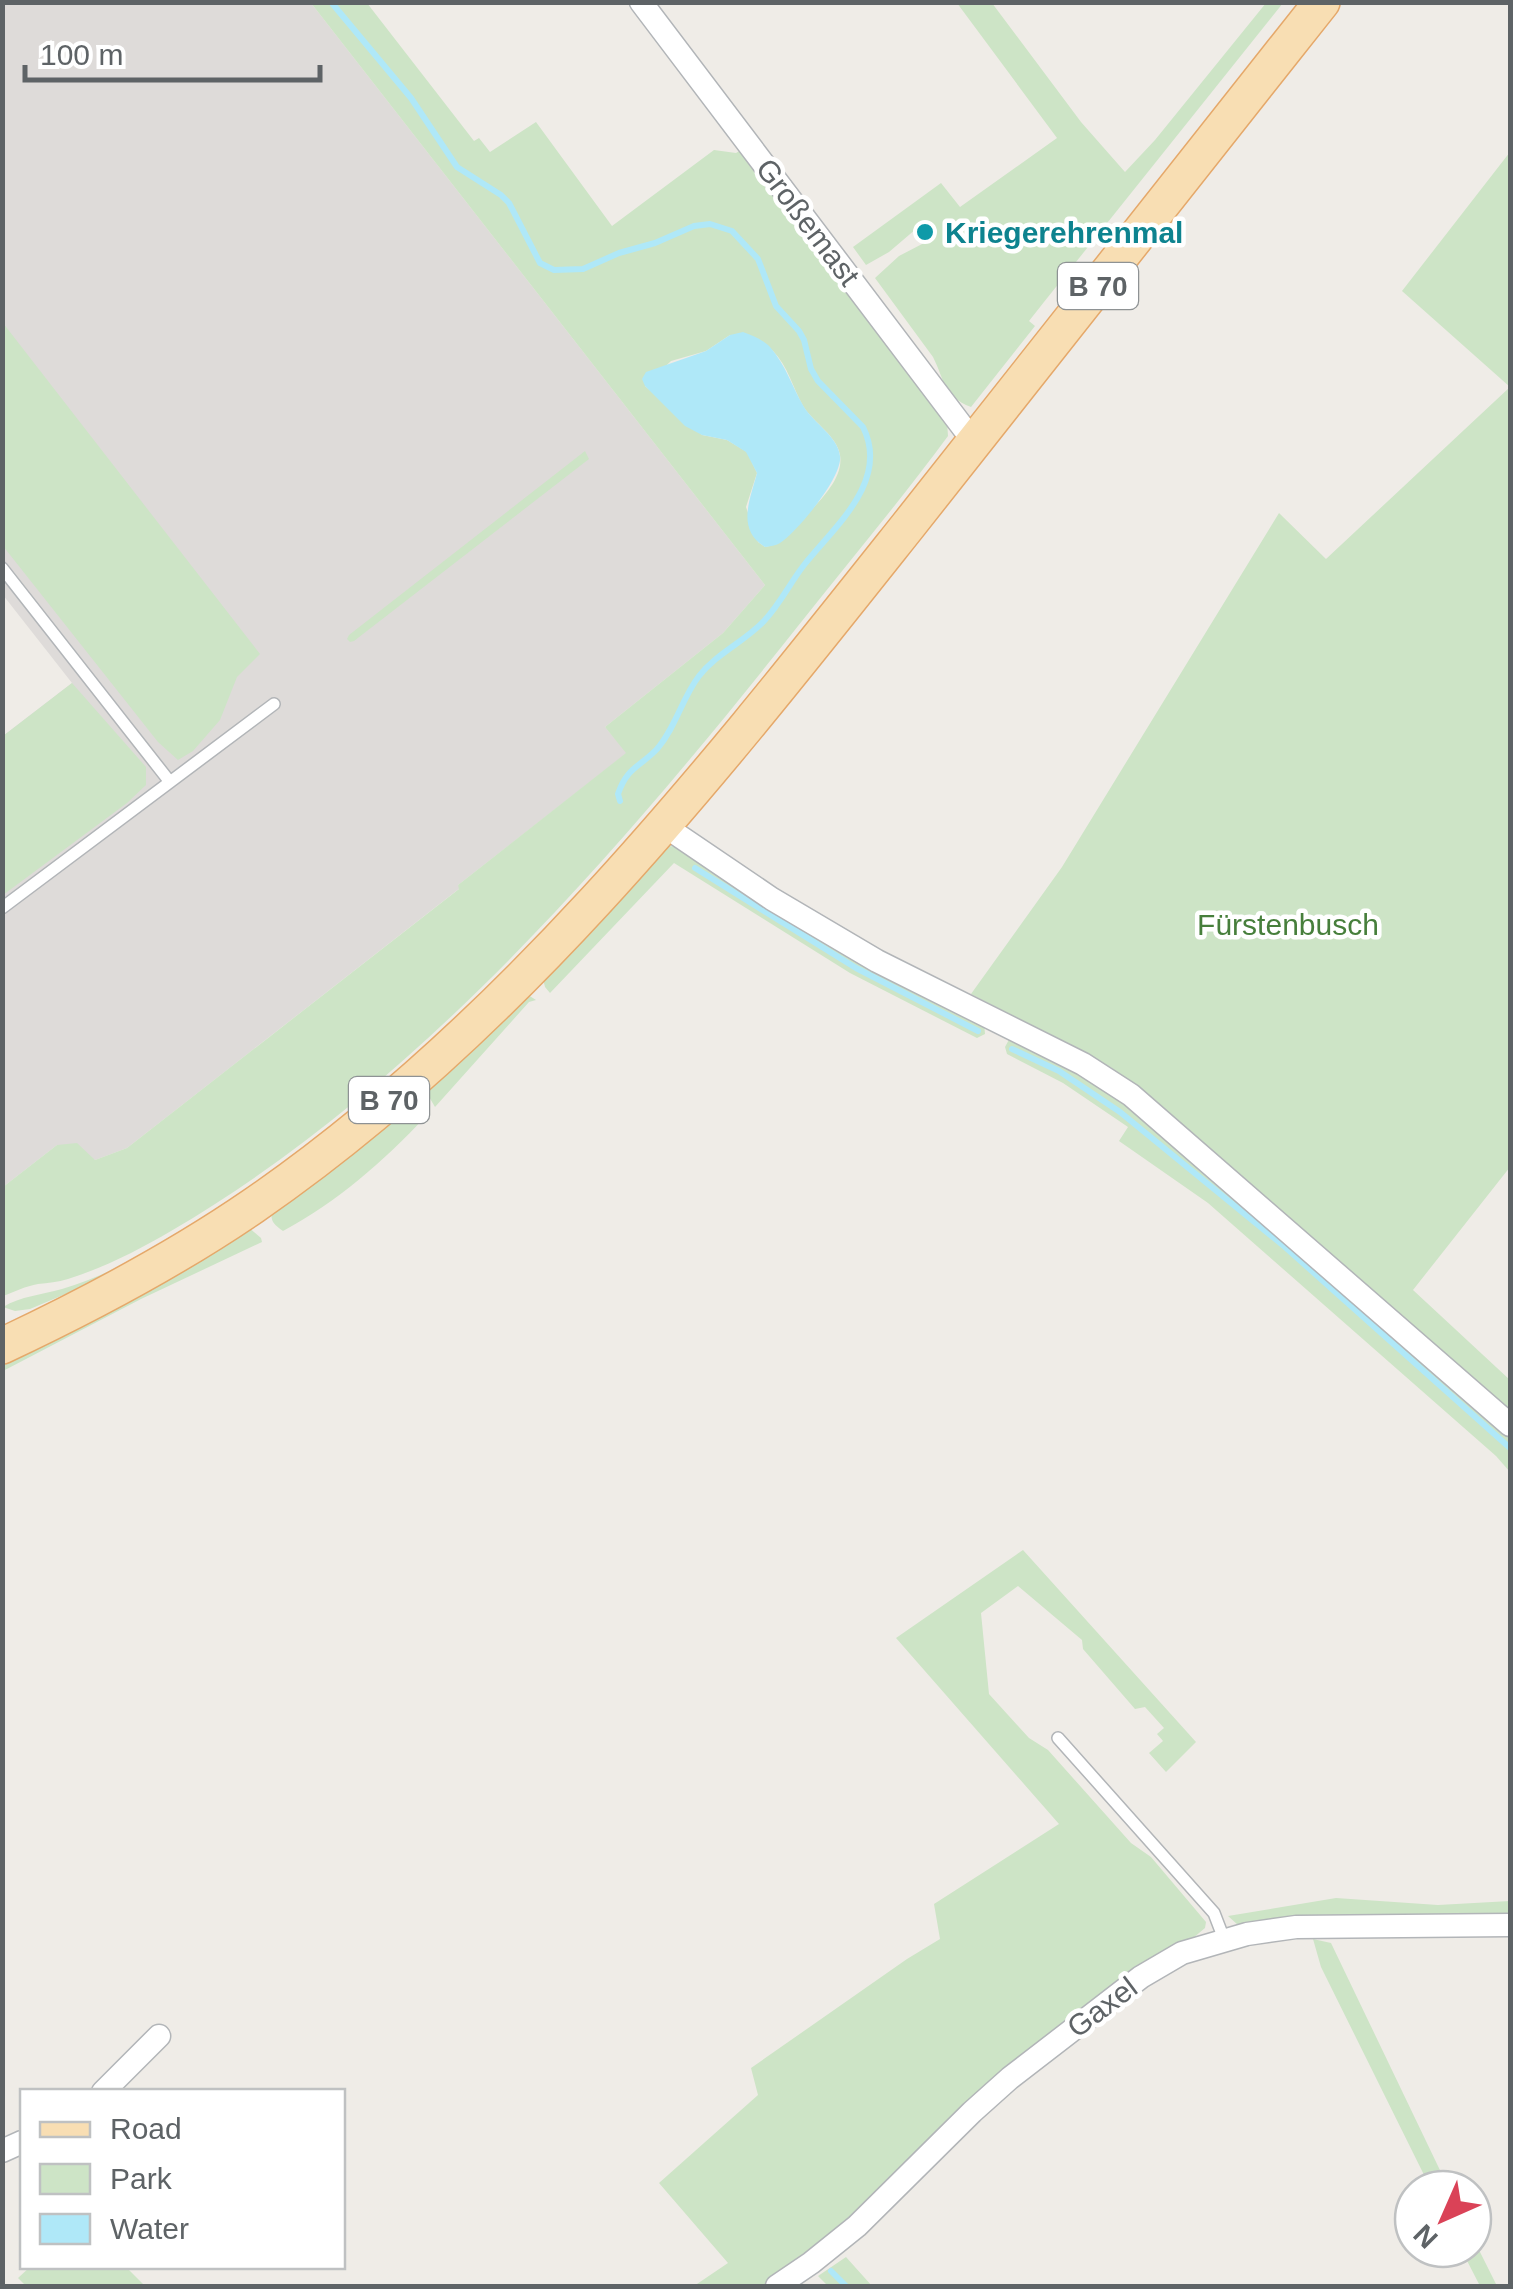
<svg xmlns="http://www.w3.org/2000/svg" width="1513" height="2289" viewBox="0 0 1513 2289" font-family="Helvetica,sans-serif">
	<rect width="100%" height="100%" fill="#efece7"/>
	<path fill="#dedbd9" d="M 3,3 L 311,3 L 765,585 L 723,633 L 605,727 L 627,753 L 458,885 L 460,888 L 127,1148 L 95,1160 L 57,1145 L 3,1187 L 3,736 L 72,683 L 3,595 Z"/>
	<path fill="#cde4c6" fill-rule="evenodd" d="M 311,3 L 367,3 L 474,141 L 479,138 L 490,152 L 536,122 L 612,226 L 714,150 L 736,153 L 746,147 L 947,422 L 948,436 C 900,501 848,563 798,626 C 622,848 418,1087 171,1231 C 139,1250 103,1268 68,1279 C 58,1282 48,1283 38,1284 C 26,1286 14,1292 3,1296 L 3,1187 L 57,1145 L 77,1143 L 95,1160 L 127,1148 L 459,889 L 458,885 L 626,753 L 605,727 L 723,633 L 765,585 ZM 730,335 C 743,339 763,342 773,351 C 788,366 793,388 803,406 C 813,422 837,436 840,455 C 844,478 820,500 807,515 C 794,529 784,544 765,547 L 758,542 L 746,507 L 757,473 L 747,452 L 727,440 L 702,435 L 645,386 L 671,361 L 706,351 Z
		M 957,3 L 992,3 L 1081,122 L 1125,172 L 1155,140 L 1266,3 L 1283,3 L 1044,302 L 1029,321 L 1035,326 L 971,407 C 943,396 945,381 933,357 L 875,278 L 899,256 L 924,243 L 933,236 L 923,223 L 889,252 L 866,265 L 853,247 L 941,183 L 960,207 L 1057,138 Z
		M 1510,152 L 1510,1167 L 1413,1290 L 1510,1380 L 1510,1413 L 1195,1135 L 1112,1068 L 971,994 L 1062,867 L 1279,513 L 1326,559 L 1510,387 L 1402,291 Z
		M 3,323 L 260,654 L 237,677 L 220,720 L 193,751 L 178,760 L 158,742 L 3,546 Z
		M 585,451 L 589,459 L 354,641 L 350,642 L 347,639 L 349,635 Z
		M 72,683 L 146,767 L 146,785 L 127,803 L 3,895 L 3,736 Z
		M 662,845 L 685,848 L 984,1022 L 985,1034 L 977,1038 L 850,973 L 674,863 L 550,993 L 545,987 L 542,975 Z
		M 525,993 L 536,1000 L 529,1002 L 435,1107 L 428,1095 L 429,1083 Z
		M 1012,1034 L 1099,1080 L 1510,1432 L 1510,1472 L 1496,1456 L 1208,1203 L 1119,1141 L 1128,1127 L 1063,1083 L 1007,1054 L 1005,1047 Z
		M 404,1105 L 419,1109 L 425,1117 C 384,1161 336,1203 283,1231 C 273,1224 270,1221 272,1209 Z
		M 247,1226 L 261,1238 L 262,1242 L 141,1299 L 3,1371 L 2,1360 Z
		M 184,1233 L 120,1271 L 30,1309 L 15,1311 L 3,1307 C 21,1296 41,1295 62,1289 C 104,1277 145,1253 184,1233 Z
		M 1023,1550 L 1196,1742 L 1166,1772 L 1149,1753 L 1163,1741 L 1157,1734 L 1164,1728 L 1145,1707 L 1135,1709 L 1083,1649 L 1082,1640 L 1018,1586 L 981,1613 L 989,1694 L 1029,1738 L 1048,1750 L 1131,1843 L 1151,1857 L 1206,1922 L 1205,1928 L 858,2218 L 767,2286 L 694,2286 L 728,2263 L 659,2183 L 758,2095 L 751,2068 L 907,1959 L 940,1939 L 934,1904 L 1059,1824 L 896,1638 Z
		M 1336,1898 L 1438,1905 L 1510,1901 L 1510,1919 L 1238,1925 L 1228,1916 Z
		M 1313,1939 L 1331,1943 L 1449,2189 L 1431,2189 L 1321,1967 Z
		M 1473,2238 L 1497,2286 L 1480,2286 L 1461,2249 L 1473,2249 Z
		M 846,2257 L 872,2286 L 828,2286 L 818,2276 Z
		M 31,2266 L 126,2267 L 145,2286 L 26,2286 L 18,2278 Z"/>
	<path fill="#afe8f8" d="M 743,332 C 754,336 762,339 770,347 C 786,365 792,387 804,407 C 814,423 838,437 840,456 C 843,477 797,532 780,543 C 775,546 771,546 765,547 C 736,529 750,500 757,473 L 746,452 L 727,440 L 702,435 L 685,426 L 645,386 L 642,379 L 646,372 L 706,351 L 730,335 Z"/>
	<g fill="none" stroke-linecap="round" stroke-linejoin="round">
		<path stroke="#afe8f8" stroke-width="6" d="M 331,2 L 411,98 L 457,167 L 501,195 L 509,203 L 540,263 L 554,270 L 583,269 L 619,253 L 655,243 L 694,226 L 710,224 L 732,231 L 758,259 L 776,306 L 799,331 L 804,340 L 811,369 L 818,381 L 863,427 C 890,481 835,526 804,565 C 790,583 780,604 764,621 C 744,642 717,653 699,676 C 682,698 676,727 657,749 C 640,767 627,767 618,794 L 620,801
			M 695,868 L 856,968 L 978,1031
			M 1012,1049 L 1059,1071 L 1120,1112 L 1285,1247 L 1510,1448
			M 831,2271 L 846,2286"/>
		<g stroke="#b2b5b8" stroke-width="14">
			<path id="lane" d="M 2,568 L 170,782
				M 2,908 L 274,704
				M 1058,1738 L 1214,1913 L 1224,1939"/>
		</g>
		<g stroke="#b2b5b8" stroke-width="25">
			<path id="street" d="M 641,2 L 974,442
				M 663,825 L 772,899 L 877,961 L 1083,1064 L 1131,1095 L 1510,1425
				M 103,2092 L 159,2036
				M 2,2151 L 22,2142
				M 777,2286 L 811,2263 L 857,2226 L 972,2112 L 1010,2078 L 1141,1977 L 1182,1953 L 1247,1934 L 1296,1927 L 1510,1925"/>
		</g>
		<g stroke="#e5a86a" stroke-width="38">
			<path id="primary" d="M 2,1346 C 89,1305 173,1261 253,1206 C 512,1028 713,771 907,527 C 1045,353 1183,177 1322,2"/>
		</g>
		<use href="#lane" stroke="#fff" stroke-width="11"/>
		<use href="#street" stroke="#fff" stroke-width="22"/>
		<use href="#primary" stroke="#f8deb3" stroke-width="35"/>
	</g>
	<circle fill="#0f9aa8" stroke="#fff" stroke-width="4" cx="925" cy="232" r="10"/>
	<g text-anchor="middle" dominant-baseline="central" stroke-width="9" stroke-linejoin="round" paint-order="stroke">
		<g fill="#fff" stroke="#8e9294" stroke-width="2.5">
			<rect x="1058" y="263" width="80" height="46" rx="8"/>
			<rect x="349" y="1077" width="80" height="46" rx="8"/>
		</g>
		<g font-size="28" font-weight="bold" fill="#5e6366">
			<text x="1098" y="286">B 70</text>
			<text x="389" y="1100">B 70</text>
		</g>
		<g font-size="30" fill="#5e6366" stroke="#fff">
			<text transform="translate(808 222) rotate(53)">Großemast</text>
			<text transform="translate(1102 2007) rotate(-37)">Gaxel</text>
		</g>
		<g font-size="30" font-weight="bold" fill="#0d838f" stroke="#fff" text-anchor="start">
			<text x="945" y="232">Kriegerehrenmal</text>
		</g>
		<g font-size="30" fill="#477f3c" stroke="#fff">
			<text x="1288" y="924">Fürstenbusch</text>
		</g>
	</g>
	<rect width="1513" height="2289" fill="none" stroke="#5e6366" stroke-width="10"/>
	<rect x="20" y="2089" width="325" height="180" fill="#ffffff" stroke="#bfc1c2" stroke-width="2.5"/>
	<rect x="40" y="2122" width="50" height="15" fill="#f8deb3" stroke="#bfc1c2" stroke-width="2.5"/>
	<text x="110" y="2139" font-size="30" fill="#5e6366">Road</text>
	<rect x="40" y="2164" width="50" height="30" fill="#cde4c6" stroke="#bfc1c2" stroke-width="2.5"/>
	<text x="110" y="2189" font-size="30" fill="#5e6366">Park</text>
	<rect x="40" y="2214" width="50" height="30" fill="#afe8f8" stroke="#bfc1c2" stroke-width="2.5"/>
	<text x="110" y="2239" font-size="30" fill="#5e6366">Water</text>
	<g transform="translate(1443 2219) rotate(225)"><circle r="48" fill="#ffffff" stroke="#bfc1c2" stroke-width="2.5"/>
	<path d="M0-8L18 38L0 25L-18 38Z" fill="#da4257"/>
	<text y="-15" font-size="28" font-weight="bold" text-anchor="middle" fill="#5e6366">N</text>
	</g>
	<path d="M25 65v15h295v-15" fill="none" stroke="#5e6366" stroke-width="5"/>
	<text x="40" y="65" font-size="30" fill="#5e6366" stroke="#ffffff" stroke-width="8" paint-order="stroke">100 m</text>
</svg>
